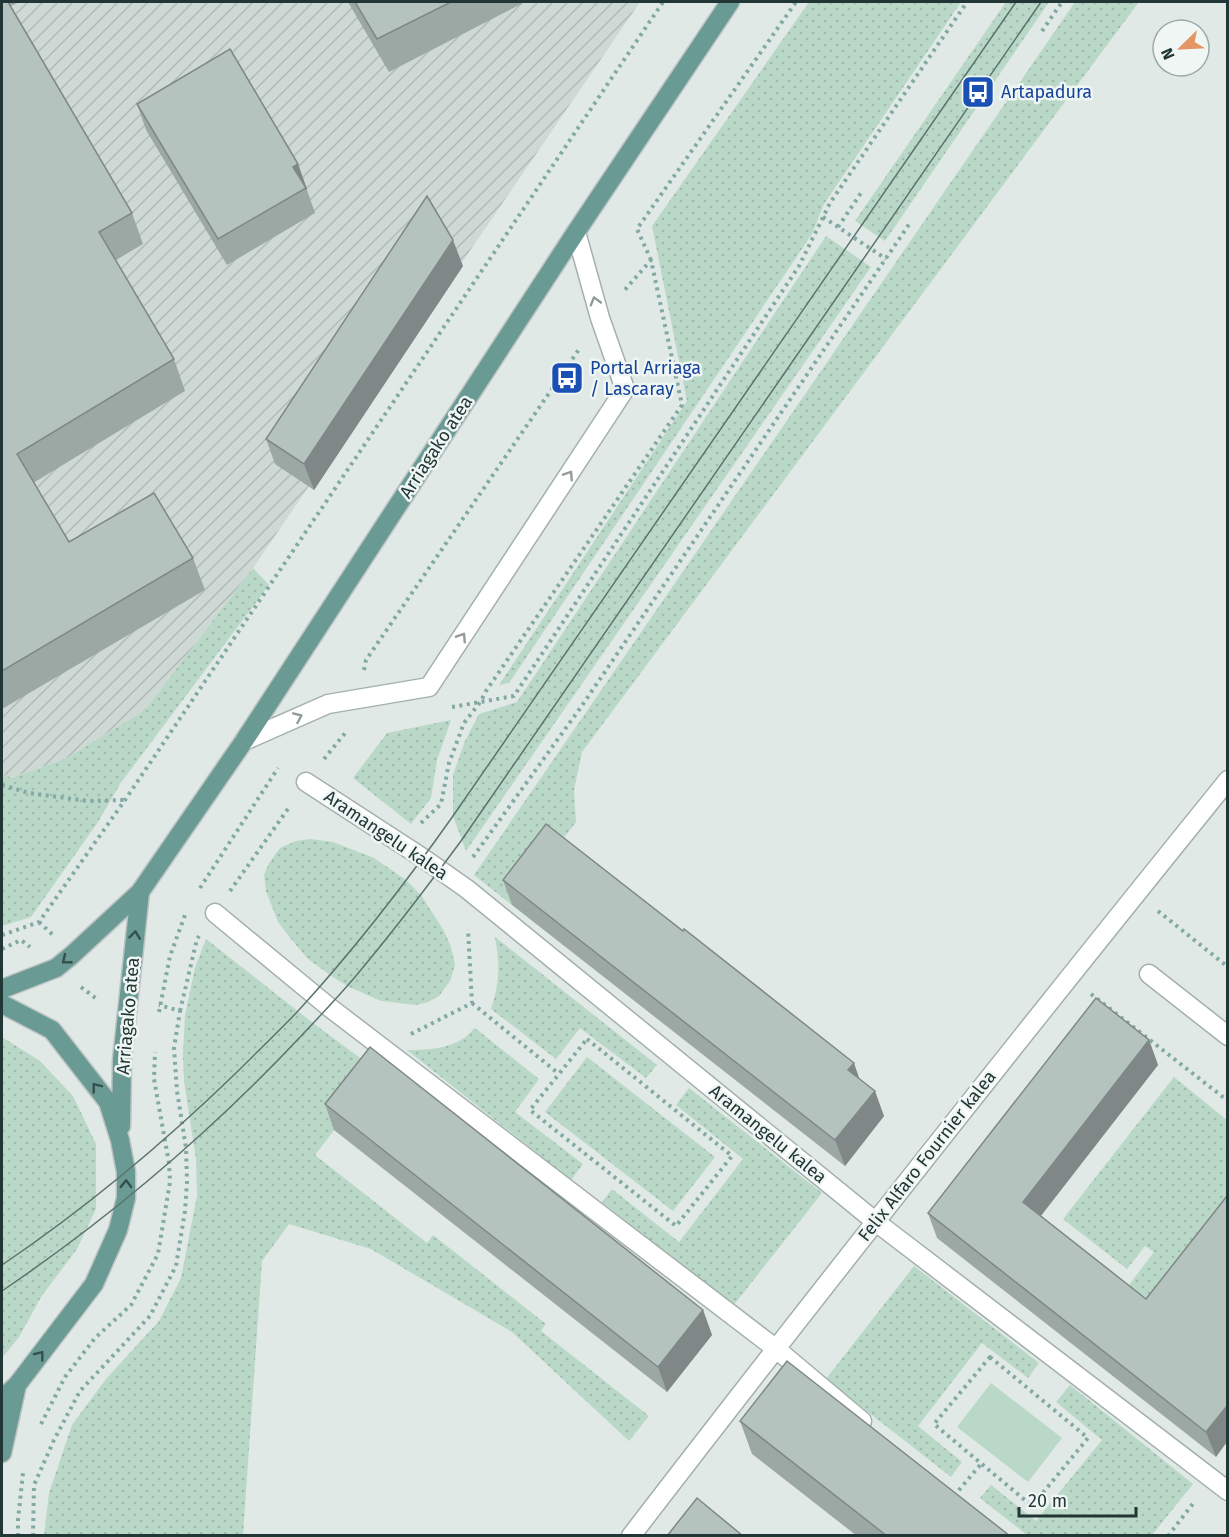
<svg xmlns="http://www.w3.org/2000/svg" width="1229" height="1537" viewBox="0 0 1229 1537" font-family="'Fira Sans',sans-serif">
	<defs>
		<pattern id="industrial-furrows" width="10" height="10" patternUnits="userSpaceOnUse" patternTransform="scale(1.5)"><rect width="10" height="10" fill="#ced8d5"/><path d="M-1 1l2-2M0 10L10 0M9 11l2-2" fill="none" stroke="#b1bab7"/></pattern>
		<pattern id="grass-dots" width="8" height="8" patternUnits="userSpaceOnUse" patternTransform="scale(1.5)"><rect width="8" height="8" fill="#bad8c7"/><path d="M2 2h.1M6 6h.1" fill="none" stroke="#a0baac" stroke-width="1.8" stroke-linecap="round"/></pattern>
	</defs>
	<rect width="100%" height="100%" fill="#e0e9e6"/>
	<path fill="url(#industrial-furrows)" d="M 2,2 L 640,2 L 253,568 L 145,710 L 67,758 L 10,778 L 2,773 Z"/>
	<path fill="url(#grass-dots)" d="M 809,2 L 961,2 L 824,204 L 812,234 L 509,683 L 499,685 L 687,401 L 652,226 Z
		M 1006,2 L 1049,2 L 885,241 L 855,221 Z
		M 1075,2 L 1139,2 L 582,752 L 574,790 L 576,822 L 512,905 L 474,875 Z
		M 826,236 L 871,267 L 466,851 L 453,816 L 453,775 L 465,741 L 479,714 L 517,702 Z
		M 253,568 L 269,585 L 120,784 L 98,822 L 31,917 L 2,926 L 2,773 L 11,778 L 67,758 L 145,710 Z
		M 451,720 L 437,760 L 431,798 L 411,824 L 353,778 L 387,733 Z
		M 310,839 L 333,842 L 374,858 L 406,880 L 421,895 L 444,931 L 451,947 L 455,965 L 450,981 L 439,996 L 428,1002 L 416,1005 L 381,1001 L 347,986 L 330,975 L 308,959 L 291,939 L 278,922 L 266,891 L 264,875 L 269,863 L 280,848 L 296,841 Z
		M 495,937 L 657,1065 L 646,1078 L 580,1028 L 556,1059 L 491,1009 C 500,981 500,965 495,937 Z
		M 206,939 L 313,1023 L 379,1072 L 315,1155 L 427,1243 L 433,1235 L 546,1324 L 541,1331 L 649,1416 L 629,1441 L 512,1332 L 371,1249 L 289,1224 L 262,1261 L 243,1535 L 44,1536 L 49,1493 L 72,1425 L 106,1379 L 159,1321 L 181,1278 L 197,1196 L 196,1159 L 184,1081 L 183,1054 L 185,1015 L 195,968 Z
		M 475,1028 L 539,1079 L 515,1112 L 583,1164 L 571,1180 L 407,1050 C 426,1050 448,1049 464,1038 C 468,1036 471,1031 475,1028 Z
		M 2,1037 L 40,1061 L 73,1096 L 96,1144 L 96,1209 L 77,1249 L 41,1297 L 19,1337 L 2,1358 Z
		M 587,1057 L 715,1157 L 673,1211 L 545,1112 Z
		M 1174,1077 L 1227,1120 L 1227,1233 L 1161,1316 L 1126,1289 L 1154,1252 L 1145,1246 L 1127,1269 L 1063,1219 Z
		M 689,1088 L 822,1193 L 733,1306 L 602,1202 L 612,1189 L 679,1242 L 743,1159 L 676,1105 Z
		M 914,1266 L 1039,1363 L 1028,1378 L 982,1343 L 918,1426 L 962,1462 L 951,1477 L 826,1379 Z
		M 1070,1385 L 1193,1484 L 1152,1535 L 1027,1535 L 980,1498 L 991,1485 L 1036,1521 L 1102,1440 L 1056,1402 Z"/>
	<path fill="#bad8c7" d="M 991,1383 L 1062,1438 L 1028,1482 L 957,1427 Z"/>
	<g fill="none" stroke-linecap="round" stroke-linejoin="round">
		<g stroke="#a3b0ad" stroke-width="21">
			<path id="minor" d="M 244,741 L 328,704 L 429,687 L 625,389 L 600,318 L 576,232
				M 306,782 L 423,858 L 467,889 L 876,1222 L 1228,1491
				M 215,913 L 329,1007 L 775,1348 L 862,1421
				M 1149,974 L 1228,1036
				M 631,1536 C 827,1281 1026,1030 1228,780"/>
		</g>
		<g stroke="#bdc3c2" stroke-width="21">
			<path id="major" d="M 2,989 L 56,968 L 72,955 L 140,892 L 244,741 L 576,232 L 730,2
				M 2,1004 L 52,1030 L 108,1102 L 120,1140 L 126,1172 L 126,1198 L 118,1230 L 94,1284 L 17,1385 L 2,1399
				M 121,1126 L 122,1060 L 140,892
				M 2,1453 L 17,1385"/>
		</g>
		<path stroke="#83a9a3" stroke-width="4" stroke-dasharray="3 4.5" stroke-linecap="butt" d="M 1042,31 L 1062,2
			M 823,217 L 886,259
			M 838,227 L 863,190
			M 651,260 L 637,229 L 796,2
			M 364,670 L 366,660 L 580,348
			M 452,707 L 514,696 L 799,266 L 830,203 L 967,2
			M 324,759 L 346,732
			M 2,785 L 29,793 L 88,801 L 124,800
			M 421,823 L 441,804 L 449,763 L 464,723 L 481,701 L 486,691 L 682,405 L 651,260 L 623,292
			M 473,857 L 581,707 L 910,223
			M 200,888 L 278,768
			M 230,891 L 290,806
			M 1158,911 L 1228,967
			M 39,922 L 53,935
			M 2,935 L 39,922 L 125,800 L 663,2
			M 2,949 L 21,940 L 30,947
			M 81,987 L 98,1000
			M 1091,994 L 1228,1101
			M 472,1003 L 559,1074
			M 180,1011 L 197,939 L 199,936
			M 159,1012 L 170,956 L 185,915
			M 411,1034 L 472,1003 L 468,929
			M 587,1039 L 732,1156 L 676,1226 L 530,1110 Z
			M 990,1357 L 1088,1438 L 1032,1506 L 934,1424 Z
			M 41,1424 L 65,1377 L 95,1338 L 131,1305 L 158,1254 L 170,1182 L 169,1163 L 154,1079 L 155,1052
			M 954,1496 L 981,1464
			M 18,1536 L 18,1520 L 23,1473
			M 33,1536 L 34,1485 L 54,1440 L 80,1391 L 150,1316 L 176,1266 L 185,1211 L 187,1182 L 186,1148 L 177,1091 L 174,1048 L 180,1011 L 159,1005
			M 1168,1536 L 1195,1501"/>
		<use href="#minor" stroke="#fff" stroke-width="18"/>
		<use href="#major" stroke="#699a94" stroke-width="18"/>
		<path stroke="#5c7370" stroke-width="1.5" d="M 2,1265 C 86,1208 164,1143 237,1072 C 257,1052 278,1032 298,1011 C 354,950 405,884 453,816 L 1016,2
			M 2,1291 C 111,1217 212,1131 303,1034 C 320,1016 338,997 355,977 C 392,933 427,887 461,841 L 1041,2"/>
	</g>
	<path fill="#9ca8a4" d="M 2,2 L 19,2 L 11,6 L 132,213 L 143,244 L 116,260 L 174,359 L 185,391 L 33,483 L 69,542 L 193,558 L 205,590 L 2,709 Z
		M 348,2 L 525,2 L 389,72 Z
		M 137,104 L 298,164 L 315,213 L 227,265 L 146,130 Z
		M 463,266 L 314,490 L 275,464 L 266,439 Z
		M 503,880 L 860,1079 L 884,1116 L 845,1166 L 512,905 Z
		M 1149,1040 L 1158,1065 L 1041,1216 L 1146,1299 L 1227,1196 L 1216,1457 L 937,1238 L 928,1213 Z
		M 325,1104 L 703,1310 L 712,1335 L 667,1392 L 334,1130 Z
		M 740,1421 L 1010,1536 L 857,1536 L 752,1454 Z"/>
	<path fill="#7f8886" d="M 298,164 L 307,189 L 306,190 L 293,167 Z
		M 453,240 L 463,266 L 314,490 L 304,464 Z
		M 1149,1040 L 1158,1065 L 1032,1227 L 1023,1202 Z
		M 854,1063 L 863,1089 L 848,1070 Z
		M 875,1091 L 884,1116 L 845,1166 L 835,1140 Z
		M 703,1310 L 712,1335 L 667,1392 L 658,1367 Z
		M 1227,1406 L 1227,1442 L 1216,1457 L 1206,1432 Z"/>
	<path fill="#b5c3bf" stroke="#7f8886" stroke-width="1.5" d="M 2,2 L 8,2 L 132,213 L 99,232 L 174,359 L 17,454 L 69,542 L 154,493 L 193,558 L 2,671 Z
		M 355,2 L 451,2 L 377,39 Z
		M 230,49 L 298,164 L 293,167 L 306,188 L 218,239 L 137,104 Z
		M 427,196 L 453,240 L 304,464 L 266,439 Z
		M 546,824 L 683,931 L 684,929 L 854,1063 L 848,1070 L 875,1091 L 835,1140 L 503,880 Z
		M 1096,998 L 1149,1040 L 1023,1202 L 1146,1299 L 1227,1196 L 1227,1406 L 1206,1432 L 928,1213 Z
		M 370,1047 L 703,1310 L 658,1367 L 325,1104 Z
		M 787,1361 L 1010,1536 L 887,1536 L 740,1421 Z
		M 697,1498 L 743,1536 L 667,1536 Z"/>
	<defs><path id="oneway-chevron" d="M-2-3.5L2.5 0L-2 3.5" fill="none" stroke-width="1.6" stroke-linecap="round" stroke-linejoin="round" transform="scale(1.5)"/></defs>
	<g stroke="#909b9a">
		<use href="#oneway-chevron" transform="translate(595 301) rotate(-106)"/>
		<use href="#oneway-chevron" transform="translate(569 475) rotate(-57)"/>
		<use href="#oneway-chevron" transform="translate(462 637) rotate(-57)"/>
		<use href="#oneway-chevron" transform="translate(298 717) rotate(-24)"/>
	</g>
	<g stroke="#34504d">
		<use href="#oneway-chevron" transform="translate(135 935) rotate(-83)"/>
		<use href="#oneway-chevron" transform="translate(66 960) rotate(141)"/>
		<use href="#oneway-chevron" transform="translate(96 1087) rotate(-128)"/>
		<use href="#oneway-chevron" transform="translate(126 1184) rotate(-89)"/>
		<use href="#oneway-chevron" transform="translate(40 1355) rotate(-52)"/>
	</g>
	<defs>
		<g id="bus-square" transform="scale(1.725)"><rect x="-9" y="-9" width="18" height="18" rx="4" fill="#1a4fb4" stroke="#eff6f4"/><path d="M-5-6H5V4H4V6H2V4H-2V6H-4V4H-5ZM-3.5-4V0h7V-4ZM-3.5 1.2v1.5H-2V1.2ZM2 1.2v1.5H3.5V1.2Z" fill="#fff"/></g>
	</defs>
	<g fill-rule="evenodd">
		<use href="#bus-square" x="978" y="92"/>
		<use href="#bus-square" x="567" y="378"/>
	</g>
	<g text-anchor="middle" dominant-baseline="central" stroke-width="5" stroke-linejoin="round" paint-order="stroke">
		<g font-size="18" fill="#164399" stroke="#eff6f4" text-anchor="start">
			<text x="1001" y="92">Artapadura</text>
			<text x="590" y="368">Portal Arriaga<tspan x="590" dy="21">/ Lascaray</tspan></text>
		</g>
		<g font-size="18" fill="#223735" stroke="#eff6f4">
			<text transform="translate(436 447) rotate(-57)">Arriagako atea</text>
			<text transform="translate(386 835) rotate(34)">Aramangelu kalea</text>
			<text transform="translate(128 1016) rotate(-85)">Arriagako atea</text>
			<text transform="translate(768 1134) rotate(39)">Aramangelu kalea</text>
			<text transform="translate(927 1156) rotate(-52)">Felix Alfaro Fournier kalea</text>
		</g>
	</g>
	<rect width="1229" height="1537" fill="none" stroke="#223735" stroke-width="6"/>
	<g transform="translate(1181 48) rotate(246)"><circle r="28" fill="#eff6f4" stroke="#9daaa8" stroke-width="1.5"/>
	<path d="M0-4.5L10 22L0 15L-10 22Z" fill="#e39564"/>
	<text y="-9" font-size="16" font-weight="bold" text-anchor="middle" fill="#223735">N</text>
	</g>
	<path d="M1019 1507v9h117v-9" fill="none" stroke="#223735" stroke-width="3"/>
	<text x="1028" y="1507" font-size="18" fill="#223735" stroke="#eff6f4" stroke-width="4.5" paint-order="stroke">20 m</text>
</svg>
